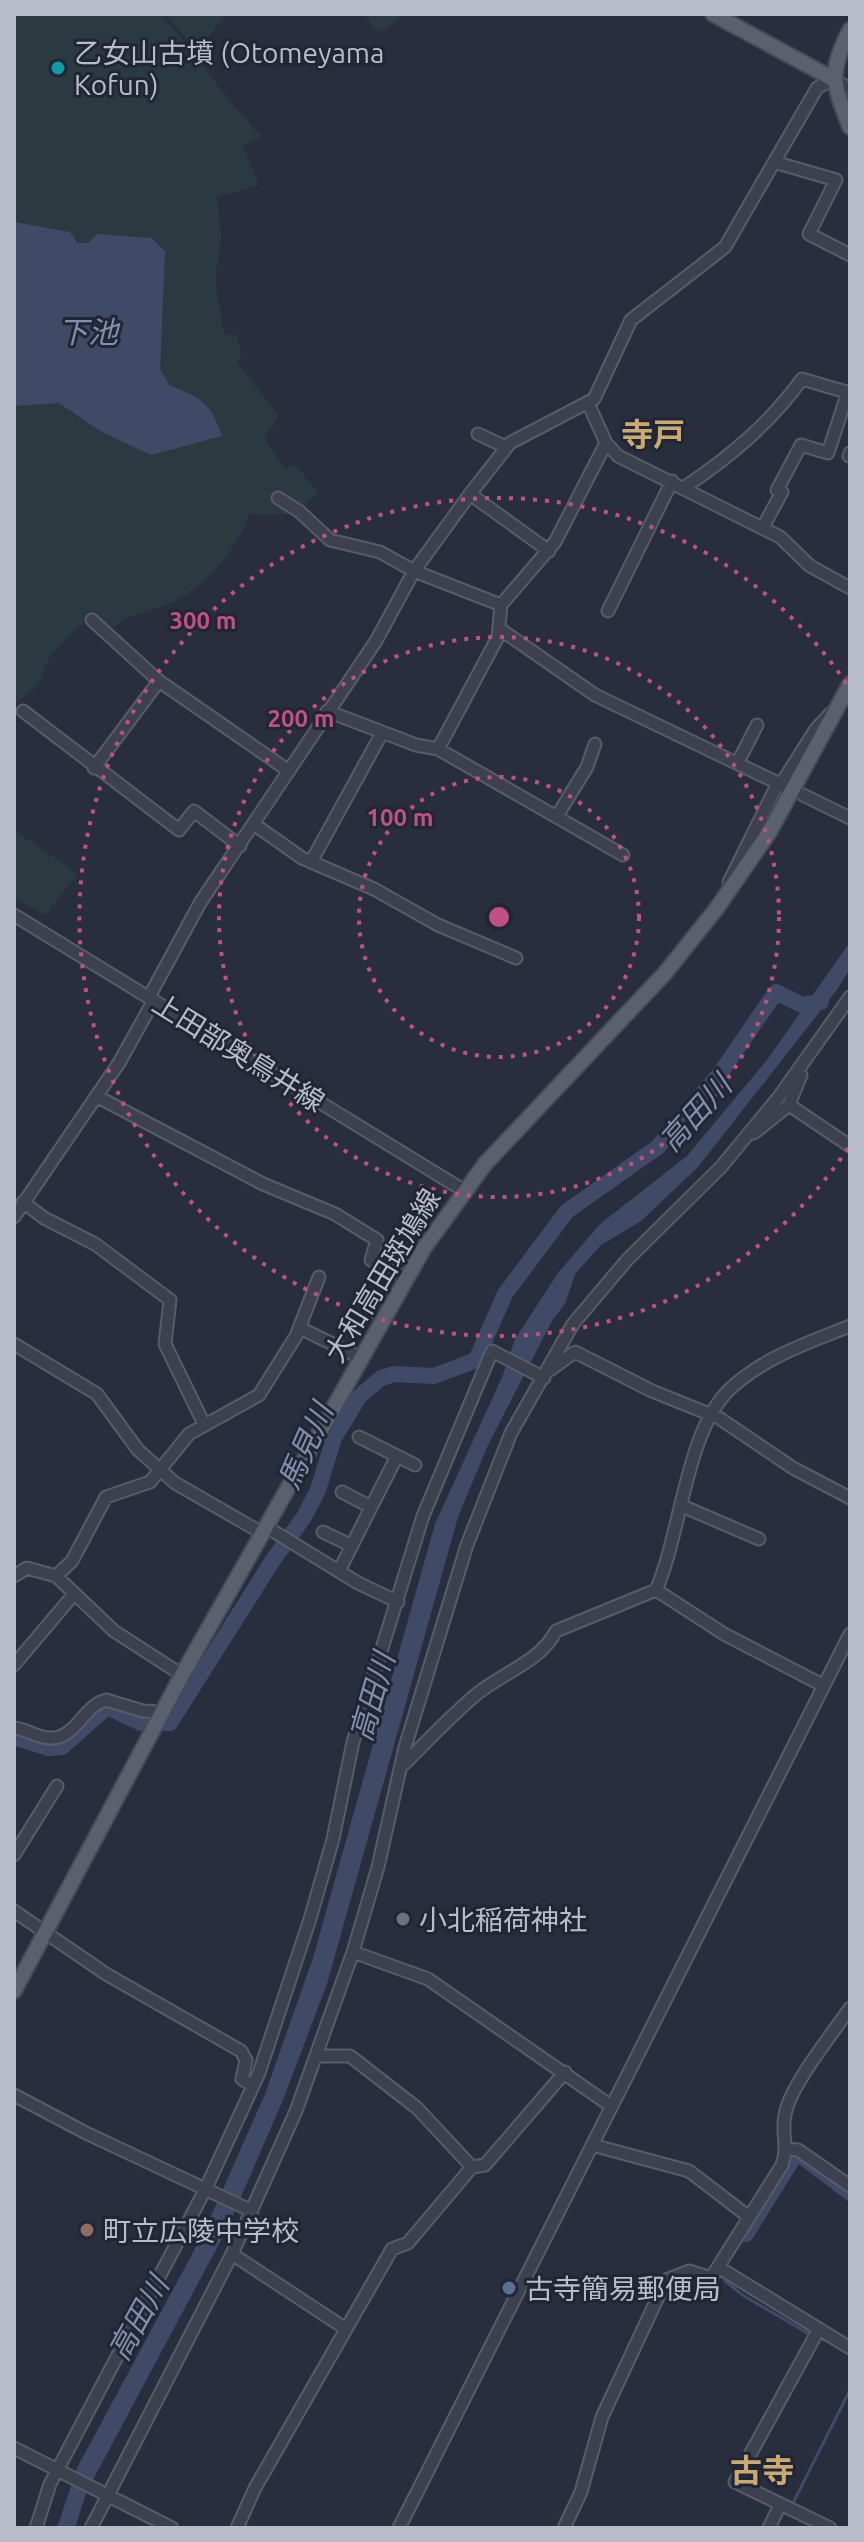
<svg xmlns="http://www.w3.org/2000/svg" width="864" height="2542" viewBox="0 0 864 2542" font-family="Ubuntu,'Noto Sans JP',sans-serif">
	<rect width="100%" height="100%" fill="#292e3f"/>
	<path fill="#2b3a40" d="M 14,14 L 160,14 C 197,53 223,99 262,136 L 243,146 L 259,185 L 217,197 L 221,237 L 215,280 L 224,334 L 237,336 L 241,354 L 237,362 L 279,416 L 264,438 L 285,469 L 294,464 L 319,493 L 293,514 L 250,514 C 232,557 203,592 158,608 C 138,615 131,614 113,628 L 90,615 L 49,657 L 38,685 L 14,705 Z
		M 165,14 L 226,14 L 198,52 Z
		M 363,14 L 406,14 L 379,33 Z
		M 14,830 L 78,874 L 45,915 L 14,898 Z"/>
	<path fill="#404a66" d="M 14,222 L 70,232 L 78,243 L 88,243 L 97,234 L 151,238 L 165,251 L 160,369 L 169,385 C 201,398 210,401 222,436 L 151,455 L 102,432 L 59,403 L 14,406 Z
		M 850,942 L 850,969 L 836,991 L 698,1167 L 641,1221 L 601,1245 L 575,1274 L 565,1304 L 553,1319 L 488,1445 L 458,1517 L 327,1984 L 283,2100 L 227,2229 L 86,2493 L 75,2528 L 57,2528 L 77,2468 L 204,2232 L 265,2094 L 313,1958 L 435,1524 L 503,1375 L 515,1339 L 558,1273 L 600,1224 L 687,1156 L 767,1060 Z"/>
	<g fill="none" stroke-linecap="round" stroke-linejoin="round">
		<path stroke="#404a66" stroke-width="3" d="M 725,2266 L 746,2234
			M 725,2274 L 725,2281 L 744,2296 L 811,2335
			M 817,2338 L 833,2342
			M 792,2505 L 850,2390"/>
		<path stroke="#404a66" stroke-width="16" d="M 14,1737 L 49,1748 L 62,1747 L 105,1709 L 112,1709 L 141,1723 L 170,1723 L 273,1560 L 304,1517 L 318,1490 L 334,1438 L 359,1397 L 381,1378 L 394,1374 L 434,1376 L 476,1360 L 505,1294 L 567,1211 L 658,1147 L 721,1072 L 776,992 L 802,1005 L 821,1002
			M 746,2234 L 795,2155 L 800,2155 L 850,2193"/>
		<g stroke="#575c69" stroke-width="15">
			<path id="minor" d="M 774,162 L 836,180 L 809,234 L 850,255
				M 588,403 L 606,443 L 618,456 L 780,537 L 810,566 L 850,588
				M 478,434 L 506,447
				M 849,456 L 850,453
				M 685,487 C 731,456 770,423 802,379 L 850,393
				M 470,494 L 549,551
				M 278,498 L 300,512 L 330,540 L 380,552 L 414,571 L 501,605
				M 763,527 L 782,492 L 777,490 L 801,445 L 828,453 L 848,392
				M 608,611 L 672,481
				M 92,620 L 159,681 L 289,771
				M 500,629 L 595,695 L 786,787
				M 23,711 L 179,830 L 194,811 L 240,846
				M 327,711 L 416,745 L 438,749 L 623,855
				M 438,749 L 498,637 L 501,605 L 555,542 L 606,443
				M 738,762 L 757,725
				M 94,768 L 159,681
				M 781,784 L 816,729 L 831,713
				M 803,795 L 850,818
				M 557,816 L 587,767 L 595,744
				M 255,825 L 302,858 L 374,889 L 438,925 L 516,958
				M 311,862 L 382,733
				M 729,882 L 778,783
				M 14,915 L 463,1190
				M 149,997 L 200,903 L 376,641 L 414,571 L 470,494 L 510,443 L 594,399 L 631,320 L 725,247 L 817,88 L 833,79 L 850,89
				M 96,1096 L 263,1184 L 335,1214 L 377,1240 L 371,1260 L 406,1278
				M 789,1105 L 801,1075
				M 754,1133 L 789,1105 L 850,1146
				M 23,1202 L 44,1218 L 95,1244 L 170,1300 L 165,1344 L 204,1424
				M 14,1217 L 119,1063 L 154,1000
				M 300,1328 L 361,1358
				M 14,1344 L 97,1394 L 138,1450 L 175,1483 L 262,1533
				M 550,1370 L 575,1352 L 652,1391 L 719,1418 L 793,1468 L 850,1498
				M 359,1437 L 415,1465
				M 342,1492 L 371,1507
				M 682,1506 L 759,1539
				M 265,1526 L 358,1583 L 398,1602
				M 323,1532 L 352,1546
				M 339,1571 L 397,1456
				M 14,1576 L 27,1568 L 56,1576 L 114,1631 L 182,1675
				M 56,1576 L 72,1561 L 106,1497 L 150,1482 L 189,1434 L 259,1395 L 296,1336 L 319,1277
				M 656,1590 L 724,1634 L 824,1686
				M 14,1665 L 74,1594
				M 14,1728 C 27,1729 37,1738 50,1738 C 76,1739 83,1706 106,1700 L 143,1711 L 162,1712
				M 400,1768 C 426,1743 450,1716 478,1693 C 504,1672 540,1662 556,1631 L 656,1590 C 681,1534 686,1430 730,1389 C 764,1357 808,1343 850,1326
				M 14,1855 L 57,1786
				M 14,1911 L 106,1974 L 241,2051 L 246,2060 L 242,2079 L 253,2086
				M 353,1952 L 428,1979 L 611,2106
				M 317,2056 L 350,2056 L 417,2108 L 472,2167
				M 14,2095 L 86,2133 L 252,2211
				M 592,2145 L 689,2171 L 749,2217
				M 788,2149 L 798,2150 L 850,2186
				M 232,2254 L 346,2329
				M 718,2267 L 819,2329 L 735,2482 L 830,2528
				M 819,2329 L 850,2348
				M 14,2448 L 172,2528
				M 36,2528 L 50,2484 L 206,2188 L 259,2073 L 310,1919 L 333,1839 L 353,1742 L 423,1516 L 492,1351 L 544,1378
				M 91,2528 L 232,2254 L 296,2111 L 353,1952 L 378,1867 L 405,1747 L 467,1545 L 511,1433 L 573,1324 L 627,1260 L 721,1167 L 778,1098 L 850,997
				M 237,2528 L 255,2488 L 392,2249 L 408,2243 L 472,2167 L 485,2165 L 565,2072
				M 399,2528 L 850,1634
				M 564,2528 L 581,2492 L 602,2417 L 666,2280 L 689,2271 L 711,2278 L 718,2267 L 782,2165 C 789,2145 781,2134 785,2115 C 789,2087 833,2033 850,2008
				M 769,2528 L 780,2505"/>
		</g>
		<g stroke="#464a58" stroke-width="18">
			<path id="major" d="M 713,14 L 833,79
				M 850,30 C 828,73 833,84 850,127
				M 14,1991 L 182,1675 L 424,1248 L 485,1164 L 666,972 L 717,908 L 770,831 L 850,684"/>
		</g>
		<use href="#minor" stroke="#3d414f" stroke-width="11"/>
		<use href="#major" stroke="#5b606f" stroke-width="14"/>
	</g>
	<g fill="none" stroke="#bf5282" stroke-width="4" stroke-dasharray="4 8">
		<circle cx="499" cy="917" r="140"/>
		<circle cx="499" cy="917" r="280"/>
		<path d="M848 1148A419 419 0 1 1 848 686"/>
	</g>
	<circle fill="#0f9aa8" stroke="#212634" stroke-width="3" cx="58" cy="68" r="8"/>
	<circle fill="#6b7280" stroke="#212634" stroke-width="3" cx="403" cy="1919" r="8"/>
	<circle fill="#8d6e63" stroke="#212634" stroke-width="3" cx="87" cy="2230" r="8"/>
	<circle fill="#5c6f8a" stroke="#212634" stroke-width="3" cx="509" cy="2288" r="8"/>
	<g text-anchor="middle" dominant-baseline="central" stroke-width="6" stroke-linejoin="round" paint-order="stroke">
		<g font-size="28" fill="#b9bdc9" stroke="#212634" text-anchor="start">
			<text x="74" y="52">乙女山古墳 (Otomeyama<tspan x="74" dy="32">Kofun)</tspan></text>
			<text x="419" y="1919">小北稲荷神社</text>
			<text x="103" y="2230">町立広陵中学校</text>
			<text x="525" y="2288">古寺簡易郵便局</text>
		</g>
		<g font-size="28" fill="#b9bdc9" stroke="#212634">
			<text transform="translate(239 1052) rotate(32)">上田部奥鳥井線</text>
			<text transform="translate(382 1275) rotate(-59)">大和高田斑鳩線</text>
		</g>
		<g font-size="30" font-style="italic" fill="#848eae" stroke="#212634">
			<text x="88" y="332">下池</text>
			<text transform="translate(695 1113) rotate(-48)">高田川</text>
			<text transform="translate(305 1446) rotate(-66)">馬見川</text>
			<text transform="translate(372 1697) rotate(-74)">高田川</text>
			<text transform="translate(138 2318) rotate(-61)">高田川</text>
		</g>
		<g font-size="32" font-weight="bold" fill="#cba972" stroke="#212634">
			<text x="653" y="434">寺戸</text>
			<text x="762" y="2470">古寺</text>
		</g>
	</g>
	<circle cx="499" cy="917" r="12" fill="#bf5282" stroke="#212634" stroke-width="4"/>
	<g font-size="24" text-anchor="middle" font-weight="bold" fill="#bf5282" stroke="#212634" stroke-width="6" stroke-linejoin="round" paint-order="stroke">
		<text x="203" y="629">300 m</text>
		<text x="301" y="727">200 m</text>
		<text x="400" y="826">100 m</text>
	</g>
	<rect width="864" height="2542" fill="none" stroke="#b9bdc9" stroke-width="32"/>
</svg>
